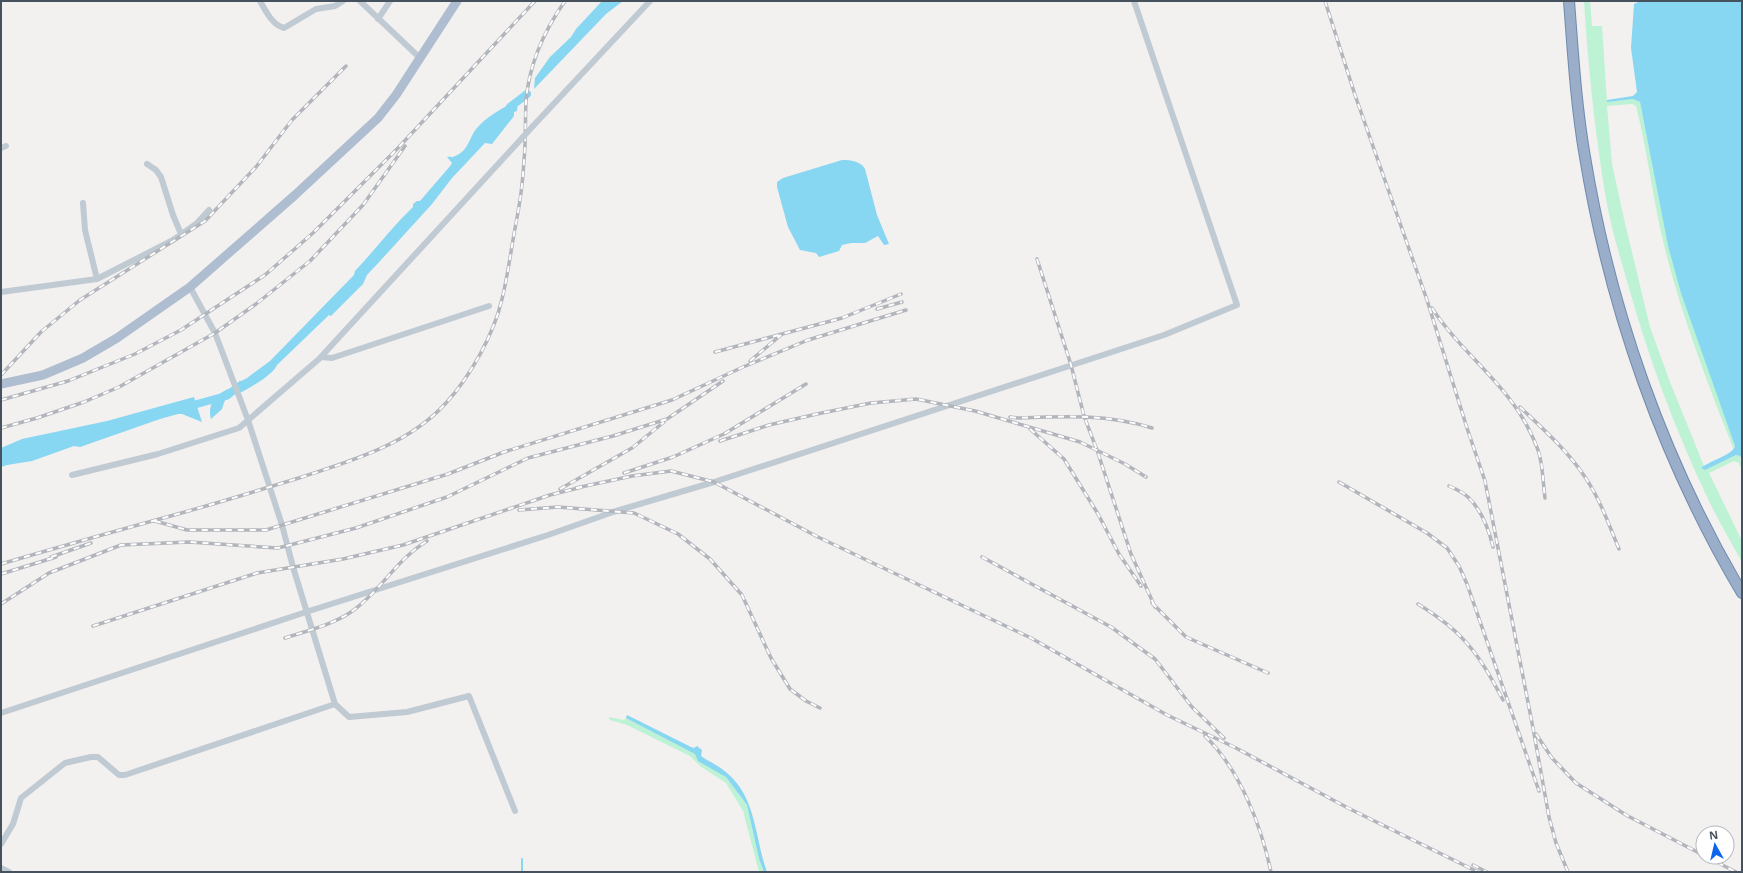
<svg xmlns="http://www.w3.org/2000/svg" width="1743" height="873" viewBox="0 0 1743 873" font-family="'Noto Sans',sans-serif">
	<rect width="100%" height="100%" fill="#f3f0f0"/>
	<path fill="#bdf2d4" d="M 1584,1 L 1590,1 L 1592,26 L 1602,26 L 1607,102 L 1633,99 L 1640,102 L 1668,246 L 1735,446 L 1734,450 C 1708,385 1682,317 1665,249 C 1653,202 1648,153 1636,106 L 1632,104 L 1607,106 L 1612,164 L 1624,219 L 1650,327 L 1670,382 L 1704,466 L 1701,468 L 1705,470 L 1736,455 L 1740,456 L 1742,471 L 1739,463 L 1734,461 L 1709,473 L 1742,541 L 1742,562 C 1731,542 1719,522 1709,501 C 1675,430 1648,357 1627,281 C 1619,254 1611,227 1606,199 C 1595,133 1588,67 1584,1 Z
		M 609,717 L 624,720 L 626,718 L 696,754 L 726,777 L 747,805 L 759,859 L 764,872 L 759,872 L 743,811 L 726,783 L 700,766 L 690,756 L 627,725 L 610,720 Z"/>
	<path fill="#87d6f2" d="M 602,1 L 623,1 L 606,14 L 534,89 L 535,78 L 550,57 L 571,37 L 576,29 Z
		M 1640,1 L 1742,1 L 1742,460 L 1740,456 L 1736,455 L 1705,470 L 1701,468 C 1709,461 1733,455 1735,446 L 1681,293 L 1668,246 L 1640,102 L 1633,99 L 1607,102 L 1607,100 L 1633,96 L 1637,92 L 1631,48 L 1634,4 Z
		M 518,100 L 517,111 L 514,112 L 514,116 L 492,144 L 485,143 L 452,178 L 432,204 L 381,260 L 367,275 L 363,284 L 331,316 L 329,315 L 277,365 C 273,375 248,389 238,394 L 234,385 L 247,378 L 270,361 L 354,275 L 355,271 C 375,250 392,227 413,207 L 413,204 L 417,201 L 420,201 L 451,165 L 452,163 L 447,157 C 450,156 452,158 455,156 C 469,151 469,137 477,128 C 488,115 505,107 518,100 Z
		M 842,160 C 850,160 861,161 865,169 L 877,215 L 889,244 L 884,245 L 878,236 L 865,243 L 851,243 L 842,245 L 839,251 L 819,257 L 816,253 L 800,250 L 788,227 L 777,187 L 777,182 L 783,178 Z
		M 228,389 L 231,398 L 225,400 L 222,409 L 211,419 C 207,405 215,395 228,389 Z
		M 194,397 L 202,422 L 182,414 L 178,414 L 160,419 L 80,447 L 74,446 L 32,461 L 7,465 L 1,467 L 1,448 L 22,439 L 107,421 Z
		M 627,715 L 691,747 L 694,748 L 697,746 L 702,750 L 701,756 C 708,761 715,764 722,769 C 757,794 754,836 767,872 L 764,872 L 759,859 L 747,805 L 726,777 L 698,761 L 695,754 L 626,718 Z"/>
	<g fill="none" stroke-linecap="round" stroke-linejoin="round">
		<path stroke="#87d6f2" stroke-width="2" d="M 522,859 L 522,872"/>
		<path stroke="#87d6f2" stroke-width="8" d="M 510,107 L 527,94
			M 186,407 L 226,396 L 241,385"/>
		<g stroke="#708aae" stroke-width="12">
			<path id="trunk" d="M 1569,1 C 1573,53 1576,105 1585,157 C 1610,309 1663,460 1742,593"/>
		</g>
		<path stroke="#c0cad3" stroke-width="6" d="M 260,1 C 266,11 272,25 284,28 L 316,9 L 335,6 L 343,1
			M 360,1 L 420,58
			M 378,19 L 390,1
			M 533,126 L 650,1
			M 1,148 L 6,146
			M 147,164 L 156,170 L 161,177 L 173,215 L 181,234
			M 83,203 L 85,230 L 97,279
			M 190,287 L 215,333 L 248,420 L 282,525 L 293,567 L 335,704 L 349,717 L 407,712 L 469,696 L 515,811
			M 1,292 L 97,279 L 173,240 L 196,224 L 209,210
			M 321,357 L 332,358 L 489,306
			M 72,475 L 158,454 L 239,428 L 319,359 L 523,137
			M 1,713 L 306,612 L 548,535 L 613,512 L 714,482 L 1164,335 L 1237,305 L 1134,1
			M 1,844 L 13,824 L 21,798 L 65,763 L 91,757 L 98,757 L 119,775 L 125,775 L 335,704
			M 1,868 L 9,872"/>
		<path stroke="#aebed0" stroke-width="9" d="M 1,384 L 43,375 L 83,358 L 117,338 L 190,287 L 295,195 L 378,118 L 396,95 L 457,1"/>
		<use href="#trunk" stroke="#9aaec9" stroke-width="10"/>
		<g stroke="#b2b5bb" stroke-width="3.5">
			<path id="rail" d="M 1325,1 L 1355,95 L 1427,300 L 1467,428 L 1485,481 L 1533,728 L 1549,817 L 1556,843 L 1568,872
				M 1037,259 L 1071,365 L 1084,416 L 1097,450 L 1131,554 L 1155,607
				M 1432,308 C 1466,360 1515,387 1538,450 C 1543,464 1543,483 1545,498
				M 877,309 L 902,302
				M 715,352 L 842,318 L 901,294
				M 750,361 L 781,335
				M 1,375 L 41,332 L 80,300 L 205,221 L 256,167 L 292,120 L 346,66
				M 1,400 L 68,381 L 135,354 L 181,330 L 265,275 L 313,233 L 398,148 L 535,1
				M 1520,407 C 1543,429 1567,450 1585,477 C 1600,499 1609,525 1619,549
				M 1010,417 L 1018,418 C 1064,416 1108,414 1152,428
				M 1,428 L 37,418 L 84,402 L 119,387 L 215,333 L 256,304 L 310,261 L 363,205 L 405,146
				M 1030,429 L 1064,459 L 1098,514 L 1119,554 L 1141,586
				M 720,441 L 769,425 L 817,414 L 871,403 L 916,399 L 975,411 L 1080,442 L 1125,464 L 1146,477
				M 624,473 L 673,457 L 724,434 L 806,384
				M 1339,482 L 1427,533 L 1447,548 L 1459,566 L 1467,584 L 1539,791
				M 1449,486 C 1456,489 1463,492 1469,498 C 1481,510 1489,530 1493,547
				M 576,488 L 632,476 L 671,471 L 714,482 L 818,537 L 1031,638 L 1167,715 L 1236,748 L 1348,808 L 1478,872
				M 560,489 L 632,448 L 664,422
				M 519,510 L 558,507 L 634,513 L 678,534 L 710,559 L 742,595 L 771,658 L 790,689 L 806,701 L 820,708
				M 155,521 L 187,530 L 266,530 L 448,474 L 504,452 L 672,400 L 743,367 L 808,340 L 906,310
				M 51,557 L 91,543
				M 982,557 L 1111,627 L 1155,659 L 1192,707 L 1224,738
				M 1,564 C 62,546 123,529 185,512 C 224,501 263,489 302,477 C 354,460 409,444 446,403 C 470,377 494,334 502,299 C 508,275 511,249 516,223 C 520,203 523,181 524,160 C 526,141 525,121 526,101 C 529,64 544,31 565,1
				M 1,574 L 56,557
				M 1152,603 L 1186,637 L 1268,673
				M 1,604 L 49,573 L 121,545 L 189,542 L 278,548 L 356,528 L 447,497 L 528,458 L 613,436 L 667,419 L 723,381
				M 1418,604 C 1434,614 1449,624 1462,638 C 1479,655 1492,679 1503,700
				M 93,626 L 257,573 L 343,559 L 403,545 L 550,495 L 582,487
				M 285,638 C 306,631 332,625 351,612 C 380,592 396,560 427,541
				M 1536,734 L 1552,758 L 1576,783 L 1626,815 L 1703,855
				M 1205,736 C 1240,770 1261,825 1271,872
				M 1707,857 L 1736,872
				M 1473,865 L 1487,872"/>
		</g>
		<use href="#rail" stroke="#fff" stroke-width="2" stroke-dasharray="6" stroke-linecap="butt"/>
		<path stroke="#c0cad3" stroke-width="6" d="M 523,137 L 533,126"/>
	</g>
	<rect width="1743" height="873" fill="none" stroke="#47525f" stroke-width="4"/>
	<g transform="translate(1715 845) rotate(352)"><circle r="19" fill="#ffffff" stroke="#b5babf"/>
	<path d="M0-3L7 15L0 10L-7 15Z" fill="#0e64ef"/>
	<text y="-6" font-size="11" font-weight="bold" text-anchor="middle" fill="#47525f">N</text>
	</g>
</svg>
